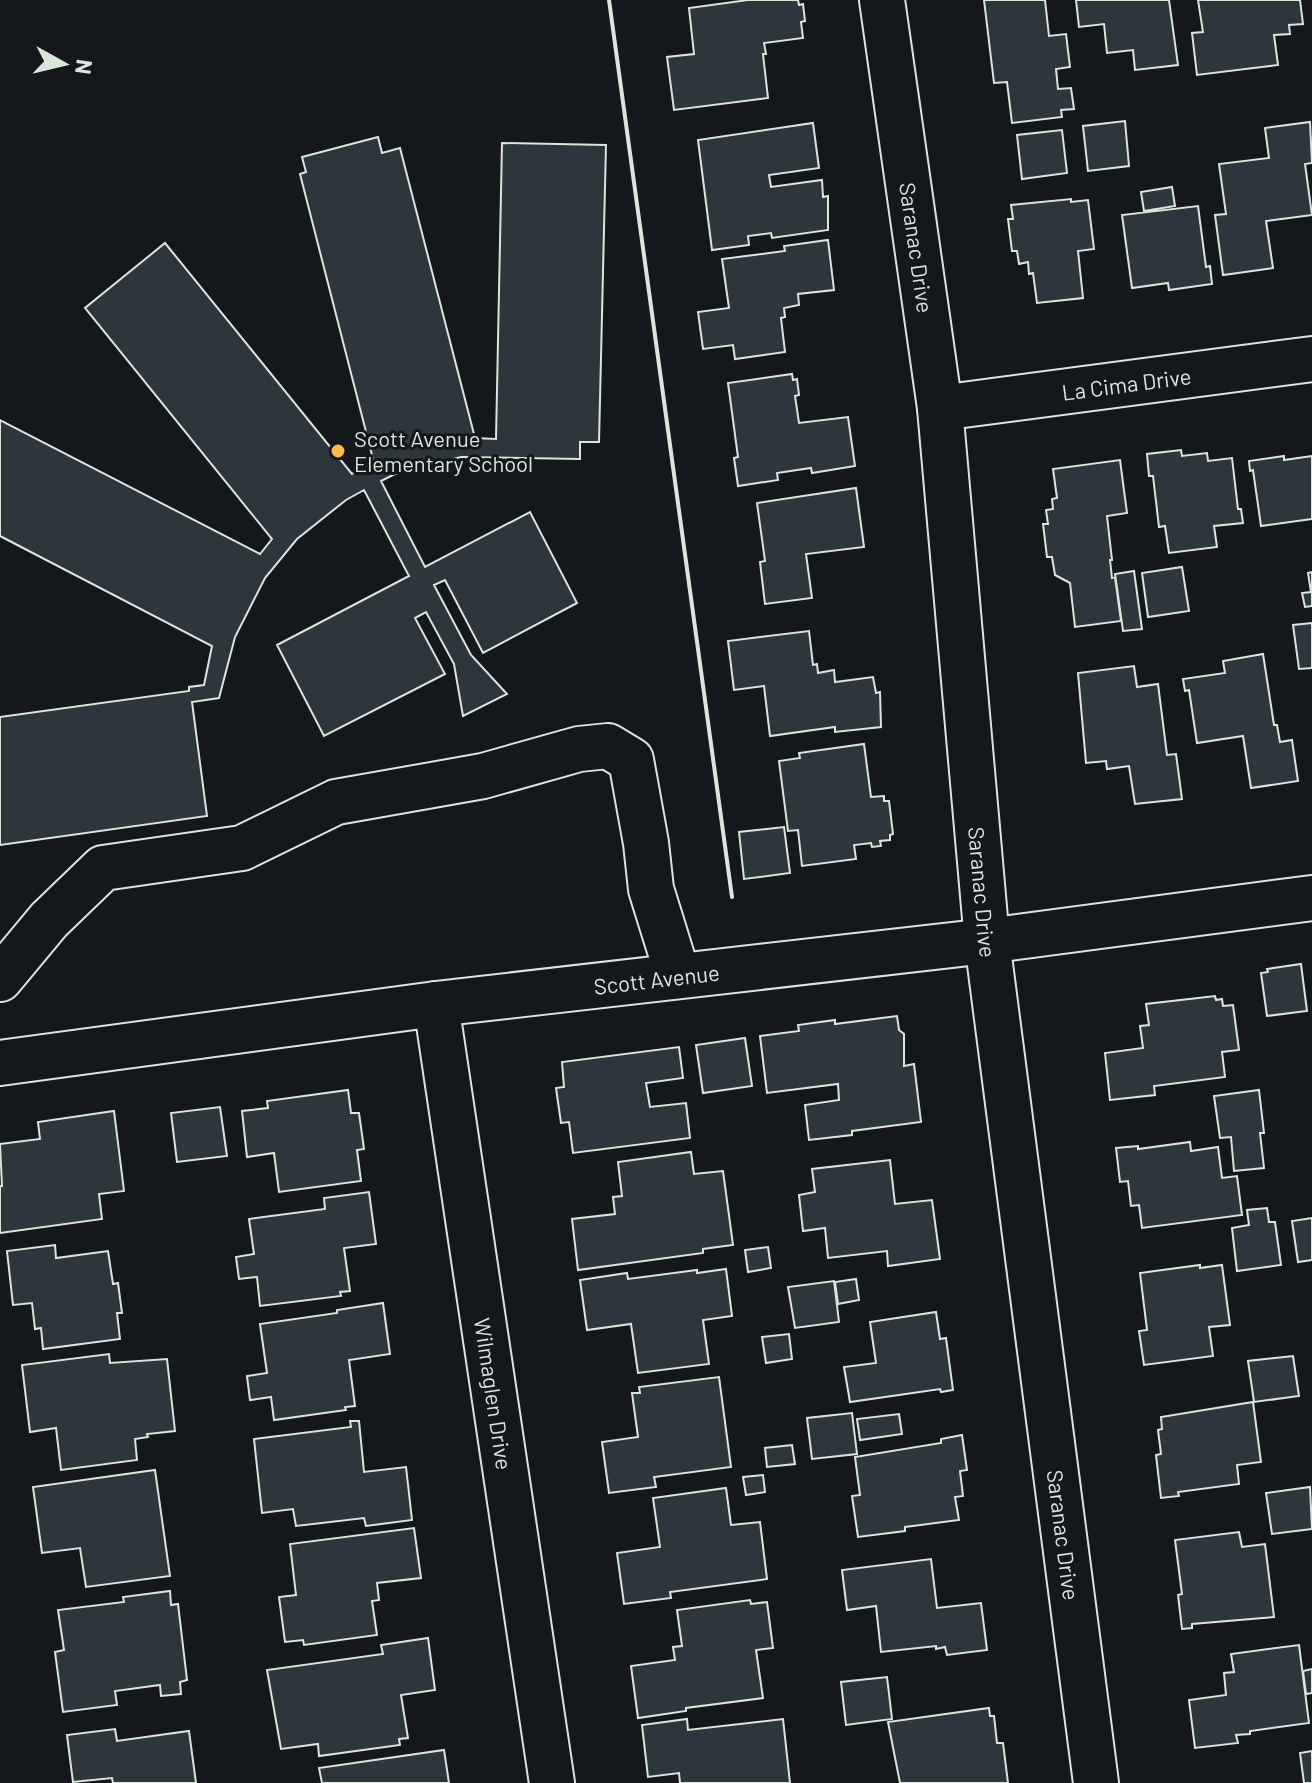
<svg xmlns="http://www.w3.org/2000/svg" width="1312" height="1783" viewBox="0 0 1312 1783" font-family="Barlow,sans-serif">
	<rect width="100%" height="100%" fill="#14181c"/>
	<path fill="#2c363c" stroke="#d8e6dc" stroke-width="2" d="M 748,0 L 798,0 L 799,5 L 803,4 L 805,21 L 801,22 L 803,38 L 764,43 L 766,54 L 763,54 L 768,98 L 674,110 L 667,57 L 694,54 L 689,8 Z
		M 984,0 L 1045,0 L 1049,36 L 1066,34 L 1070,67 L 1056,69 L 1058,89 L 1071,88 L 1074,109 L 1061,110 L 1062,117 L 1012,123 L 1007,82 L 994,83 Z
		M 1076,0 L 1169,0 L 1178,65 L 1135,70 L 1133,50 L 1107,53 L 1104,24 L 1079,27 Z
		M 1198,0 L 1300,0 L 1303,24 L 1289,25 L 1290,34 L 1274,35 L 1278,65 L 1197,75 L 1192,33 L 1203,32 Z
		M 1125,121 L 1129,166 L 1088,171 L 1083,126 Z
		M 1310,122 L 1312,163 L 1305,164 L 1312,215 L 1266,221 L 1273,268 L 1223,275 L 1215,215 L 1226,214 L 1219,164 L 1269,158 L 1265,128 Z
		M 813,123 L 819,168 L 769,175 L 771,187 L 822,180 L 823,197 L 828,196 L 828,230 L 772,238 L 771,233 L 748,236 L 749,245 L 712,250 L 698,140 Z
		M 1062,130 L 1067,173 L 1022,179 L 1017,135 Z
		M 378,137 L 382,153 L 400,148 L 475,438 L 496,439 L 502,143 L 606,145 L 599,442 L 580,442 L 580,459 L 461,457 L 395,474 L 381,481 L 425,567 L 530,512 L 577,603 L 483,653 L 445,580 L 434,585 L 471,655 L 507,694 L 463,716 L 454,664 L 426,612 L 415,618 L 445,674 L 324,736 L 277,645 L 409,576 L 364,490 L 346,500 L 297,539 L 265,578 L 235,637 L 219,698 L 192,702 L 207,816 L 0,845 L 0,717 L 189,691 L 189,687 L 204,685 L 212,646 L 0,536 L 0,420 L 260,554 L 272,539 L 85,308 L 165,243 L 352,474 L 374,463 L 300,174 L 306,172 L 302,157 Z
		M 1172,187 L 1175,206 L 1144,211 L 1141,192 Z
		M 1071,199 L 1071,202 L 1088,200 L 1094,249 L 1078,251 L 1083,298 L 1037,303 L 1033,273 L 1029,274 L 1028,262 L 1019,264 L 1017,251 L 1012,251 L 1008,219 L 1013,219 L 1011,205 Z
		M 1198,206 L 1206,267 L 1210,266 L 1212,284 L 1169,290 L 1168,283 L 1132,288 L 1122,215 Z
		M 828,240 L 834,290 L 798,294 L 799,305 L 784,308 L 785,317 L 781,318 L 785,352 L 735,359 L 733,345 L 703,349 L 698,312 L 729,308 L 722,259 L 785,251 L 784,246 Z
		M 792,374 L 793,380 L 797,379 L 799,395 L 795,396 L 799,423 L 848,417 L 855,466 L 812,473 L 811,468 L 777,473 L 778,480 L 738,486 L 734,458 L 738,457 L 728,383 Z
		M 1181,450 L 1182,456 L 1207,453 L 1208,461 L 1232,458 L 1238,509 L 1241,509 L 1243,523 L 1214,526 L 1217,547 L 1169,553 L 1165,526 L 1159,527 L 1153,476 L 1149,476 L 1147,454 Z
		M 1284,456 L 1284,460 L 1312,456 L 1312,519 L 1261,526 L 1253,470 L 1250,471 L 1249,461 Z
		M 1120,460 L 1127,513 L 1107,516 L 1112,560 L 1110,560 L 1112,578 L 1115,577 L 1121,621 L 1075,627 L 1070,583 L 1055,575 L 1052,557 L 1047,557 L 1043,524 L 1048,524 L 1046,510 L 1053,509 L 1052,499 L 1057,498 L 1053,469 Z
		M 856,488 L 864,547 L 806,554 L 812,598 L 765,604 L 760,562 L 765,561 L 757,503 Z
		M 1182,567 L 1189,611 L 1148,617 L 1142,573 Z
		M 1134,571 L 1142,629 L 1123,631 L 1115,574 Z
		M 1312,572 L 1312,606 L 1305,607 L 1302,593 L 1311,592 L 1308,573 Z
		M 1312,623 L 1312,668 L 1299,669 L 1293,625 Z
		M 809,631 L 813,665 L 817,664 L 818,673 L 834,670 L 835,682 L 873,677 L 876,693 L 880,692 L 881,727 L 835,732 L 835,727 L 770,736 L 764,686 L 734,690 L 728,641 Z
		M 1263,654 L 1274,725 L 1277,725 L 1280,742 L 1292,740 L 1298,781 L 1251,788 L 1243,736 L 1197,743 L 1189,690 L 1185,691 L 1183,679 L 1225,673 L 1223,661 Z
		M 1134,666 L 1137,687 L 1158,684 L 1167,755 L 1176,754 L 1182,799 L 1135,804 L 1129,766 L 1107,769 L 1106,761 L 1086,763 L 1078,673 Z
		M 864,744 L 871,797 L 884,796 L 884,801 L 889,801 L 893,834 L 890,835 L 890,840 L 880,841 L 881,846 L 872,847 L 871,843 L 854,845 L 856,859 L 802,866 L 798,830 L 788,831 L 779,761 L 800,758 L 799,753 Z
		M 784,827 L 790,873 L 744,879 L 739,832 Z
		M 1301,964 L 1307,1011 L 1267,1016 L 1261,973 L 1268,972 L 1267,969 Z
		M 1215,996 L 1216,1000 L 1222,999 L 1223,1006 L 1233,1005 L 1239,1050 L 1222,1052 L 1225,1077 L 1154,1086 L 1155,1095 L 1110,1100 L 1105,1053 L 1143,1048 L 1140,1026 L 1149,1025 L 1146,1004 Z
		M 897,1016 L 899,1030 L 904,1034 L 904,1066 L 914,1064 L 921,1122 L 852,1131 L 852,1135 L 809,1140 L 805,1105 L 839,1100 L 838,1084 L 767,1093 L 760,1036 L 799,1031 L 798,1025 L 835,1020 L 835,1024 Z
		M 745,1038 L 752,1086 L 703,1093 L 696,1045 Z
		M 679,1047 L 683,1078 L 646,1083 L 650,1107 L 686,1103 L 690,1138 L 573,1153 L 569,1122 L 561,1123 L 556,1088 L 564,1087 L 562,1062 Z
		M 348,1090 L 351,1113 L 359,1113 L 364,1149 L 357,1150 L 361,1181 L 279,1192 L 274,1153 L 247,1157 L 242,1111 L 268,1108 L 267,1101 Z
		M 1259,1090 L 1264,1133 L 1260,1133 L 1264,1168 L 1234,1171 L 1231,1137 L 1220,1138 L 1214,1096 Z
		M 220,1107 L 227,1156 L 177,1162 L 171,1113 Z
		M 114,1111 L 124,1191 L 99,1194 L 102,1219 L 0,1233 L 0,1186 L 2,1186 L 0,1144 L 40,1139 L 38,1122 Z
		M 1190,1142 L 1191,1151 L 1218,1147 L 1222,1178 L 1237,1176 L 1242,1215 L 1142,1228 L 1139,1205 L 1131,1206 L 1128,1181 L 1120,1182 L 1116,1148 L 1138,1146 L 1138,1149 Z
		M 691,1152 L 694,1174 L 723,1171 L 733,1245 L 703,1249 L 703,1253 L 578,1270 L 572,1219 L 615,1214 L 613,1197 L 622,1196 L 618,1162 Z
		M 890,1160 L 895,1204 L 932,1200 L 940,1259 L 888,1266 L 887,1251 L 828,1258 L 825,1228 L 803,1231 L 799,1195 L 815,1192 L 812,1169 Z
		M 369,1192 L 376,1244 L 344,1248 L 350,1291 L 340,1292 L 341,1296 L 260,1306 L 257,1277 L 239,1279 L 236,1257 L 254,1254 L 249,1219 L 325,1209 L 324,1198 Z
		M 1267,1208 L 1269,1222 L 1275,1222 L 1281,1265 L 1237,1271 L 1232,1228 L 1249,1225 L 1247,1210 Z
		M 1312,1218 L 1312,1260 L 1298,1262 L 1292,1221 Z
		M 55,1245 L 56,1258 L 108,1251 L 113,1284 L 118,1283 L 122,1313 L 117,1313 L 120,1339 L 43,1349 L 41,1328 L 35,1329 L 32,1303 L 13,1305 L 7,1251 Z
		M 768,1247 L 771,1268 L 748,1272 L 745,1250 Z
		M 1200,1265 L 1200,1268 L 1222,1265 L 1230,1325 L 1209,1327 L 1213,1356 L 1144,1365 L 1139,1331 L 1147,1330 L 1140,1273 Z
		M 726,1269 L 732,1316 L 703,1320 L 709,1364 L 638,1373 L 631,1324 L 587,1330 L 580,1280 L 627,1273 L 628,1279 L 697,1270 L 697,1273 Z
		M 856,1279 L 859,1300 L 838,1304 L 835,1282 Z
		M 834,1281 L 839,1322 L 795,1328 L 788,1287 Z
		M 383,1303 L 390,1354 L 349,1360 L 355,1406 L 345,1407 L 346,1410 L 274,1420 L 271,1397 L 250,1400 L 247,1376 L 267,1373 L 260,1324 L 337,1313 L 337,1310 Z
		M 936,1312 L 940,1339 L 946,1338 L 953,1390 L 941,1392 L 940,1389 L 850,1402 L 844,1367 L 876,1363 L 870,1322 Z
		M 789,1334 L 792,1359 L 766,1363 L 762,1337 Z
		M 109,1354 L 110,1363 L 167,1359 L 175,1431 L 147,1434 L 148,1437 L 135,1439 L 137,1460 L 61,1470 L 56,1428 L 30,1432 L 22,1365 Z
		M 1293,1356 L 1299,1396 L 1254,1402 L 1248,1361 Z
		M 719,1377 L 731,1467 L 654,1477 L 656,1487 L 609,1493 L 602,1442 L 638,1437 L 632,1393 L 640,1393 L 639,1387 Z
		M 1253,1402 L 1261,1462 L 1237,1465 L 1239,1484 L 1178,1492 L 1179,1496 L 1161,1498 L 1156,1455 L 1161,1454 L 1158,1430 L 1162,1429 L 1161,1417 Z
		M 852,1413 L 857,1454 L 812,1459 L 807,1418 Z
		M 899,1414 L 902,1434 L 860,1440 L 857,1419 Z
		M 350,1421 L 359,1421 L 364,1472 L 406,1467 L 412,1520 L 366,1526 L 364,1518 L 296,1526 L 293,1509 L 262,1513 L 254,1439 L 351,1427 Z
		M 962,1435 L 967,1470 L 960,1471 L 963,1496 L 955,1497 L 959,1520 L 905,1527 L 905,1531 L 858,1537 L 852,1496 L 860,1495 L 855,1457 L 941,1443 L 941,1439 Z
		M 792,1445 L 795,1464 L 767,1467 L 765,1448 Z
		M 155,1470 L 170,1576 L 86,1587 L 80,1548 L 42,1553 L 33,1487 Z
		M 763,1475 L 765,1492 L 746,1495 L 743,1477 Z
		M 1310,1487 L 1312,1529 L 1272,1534 L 1266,1493 Z
		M 726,1488 L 731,1525 L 760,1522 L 767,1579 L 670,1592 L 671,1598 L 624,1604 L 617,1553 L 660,1547 L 653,1498 Z
		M 414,1528 L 421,1578 L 377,1583 L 379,1600 L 372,1601 L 377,1635 L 304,1645 L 303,1640 L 285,1642 L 279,1597 L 296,1595 L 290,1544 Z
		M 1239,1532 L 1242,1547 L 1265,1544 L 1274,1617 L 1192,1624 L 1192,1628 L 1182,1629 L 1178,1595 L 1182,1594 L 1175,1540 Z
		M 931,1559 L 937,1608 L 981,1603 L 987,1650 L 947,1655 L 945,1647 L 936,1649 L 936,1646 L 881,1652 L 876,1606 L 847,1610 L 842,1570 Z
		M 170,1591 L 171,1605 L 178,1604 L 187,1680 L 180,1682 L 181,1694 L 161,1696 L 160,1685 L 115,1691 L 117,1705 L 63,1712 L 55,1652 L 64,1650 L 58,1610 L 124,1602 L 123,1597 Z
		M 750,1600 L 751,1604 L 767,1602 L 773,1648 L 756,1650 L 763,1698 L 686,1708 L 686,1711 L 638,1718 L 631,1666 L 675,1660 L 673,1647 L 682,1646 L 677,1610 Z
		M 428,1638 L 435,1690 L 401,1695 L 408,1738 L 399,1739 L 400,1745 L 319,1756 L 318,1744 L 281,1749 L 267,1670 L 383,1654 L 381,1645 Z
		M 1299,1645 L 1309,1723 L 1250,1731 L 1250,1734 L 1236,1735 L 1238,1743 L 1195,1748 L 1189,1700 L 1226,1695 L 1224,1673 L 1234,1672 L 1231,1654 Z
		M 1312,1669 L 1312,1693 L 1306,1694 L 1303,1671 Z
		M 887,1677 L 892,1719 L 846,1725 L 841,1682 Z
		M 989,1708 L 990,1716 L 994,1716 L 997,1743 L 1003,1743 L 1008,1783 L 900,1783 L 888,1722 Z
		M 687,1719 L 688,1730 L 783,1719 L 790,1783 L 680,1783 L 679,1773 L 648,1777 L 642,1725 Z
		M 115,1729 L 117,1741 L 189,1731 L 196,1783 L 113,1783 L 112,1778 L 73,1782 L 67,1735 Z
		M 444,1750 L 449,1783 L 322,1783 L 319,1768 Z
		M 1312,1751 L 1312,1783 L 1304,1783 L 1300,1753 Z"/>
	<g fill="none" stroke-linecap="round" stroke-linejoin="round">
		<g stroke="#d8e6dc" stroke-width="48">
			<g id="minor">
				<path id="s1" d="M 882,0 L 940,408 L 987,941 L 1096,1783"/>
				<path id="s2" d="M 940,408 L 1312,359"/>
				<path d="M 0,979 L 49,920 L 103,868 L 242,848 L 336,802 L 483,776 L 579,749 L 608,746 L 631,760 L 646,843 L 651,889 L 678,976"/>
				<path id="s3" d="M 436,1004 L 552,1783"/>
				<path id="s4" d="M 0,1063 L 436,1004 L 987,941 L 1312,898"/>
			</g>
		</g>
		<use href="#minor" stroke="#14181c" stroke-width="44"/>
		<path stroke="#d8e6dc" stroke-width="4" d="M 609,0 L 732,897"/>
	</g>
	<circle fill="#ffb74d" stroke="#14181c" stroke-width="3" cx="338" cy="451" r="8"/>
	<g text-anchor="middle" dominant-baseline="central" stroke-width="6" stroke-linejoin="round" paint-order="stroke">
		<g font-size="22" fill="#d8e6dc" stroke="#14181c">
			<text stroke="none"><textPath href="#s1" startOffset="250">Saranac Drive</textPath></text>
			<text stroke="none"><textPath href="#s2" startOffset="188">La Cima Drive</textPath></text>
			<text stroke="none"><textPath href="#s1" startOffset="898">Saranac Drive</textPath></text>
			<text stroke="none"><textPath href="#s4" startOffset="662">Scott Avenue</textPath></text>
			<text stroke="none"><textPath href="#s3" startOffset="394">Wilmaglen Drive</textPath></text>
			<text stroke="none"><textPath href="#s1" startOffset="1546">Saranac Drive</textPath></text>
		</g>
		<g font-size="22" fill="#d8e6dc" stroke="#14181c" text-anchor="start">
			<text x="354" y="438">Scott Avenue<tspan x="354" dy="25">Elementary School</tspan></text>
		</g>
	</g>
	<g transform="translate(64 64) rotate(98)" stroke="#14181c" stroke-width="6" paint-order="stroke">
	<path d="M0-6L14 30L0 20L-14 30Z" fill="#d8e6dc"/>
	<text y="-12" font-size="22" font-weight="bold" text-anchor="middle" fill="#d8e6dc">N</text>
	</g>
</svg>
